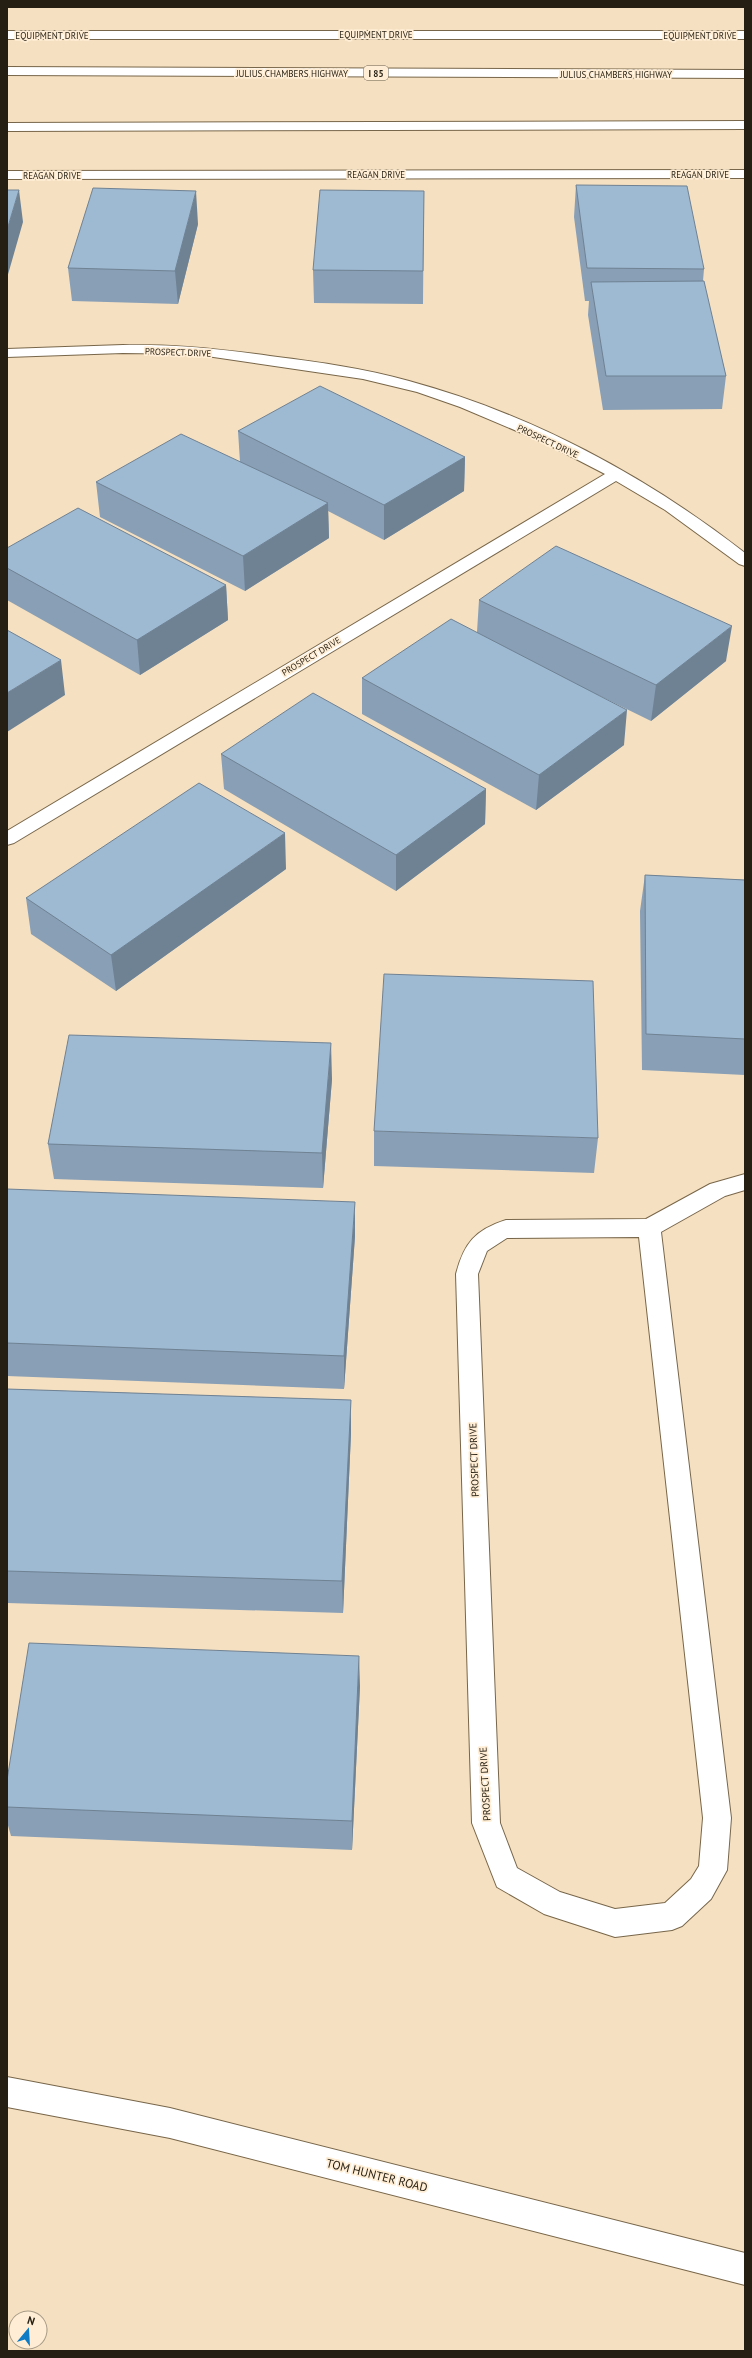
<svg xmlns="http://www.w3.org/2000/svg" width="752" height="2358" viewBox="0 0 752 2358" font-family="'PT Sans',sans-serif">
	<rect width="100%" height="100%" fill="#f5e0c1"/>
	<g fill="none" stroke-linecap="round" stroke-linejoin="round">
		<g stroke="#78664a" stroke-width="2">
			<path id="street" d="M 7,31 L 745,31 L 745,39 L 7,39 Z
				M 123,345 C 173,344 221,349 270,356 C 317,362 364,368 409,381 C 531,414 646,476 745,553 L 745,566 L 739,564 L 665,510 L 616,481 L 14,843 L 7,845 L 7,831 L 605,474 L 545,443 L 460,407 L 417,392 L 363,379 L 193,354 L 123,353 L 7,357 L 7,349 Z
				M 745,1174 L 745,1190 L 725,1196 L 661,1232 L 731,1818 L 727,1870 L 711,1899 L 682,1926 L 672,1930 L 615,1937 L 544,1914 L 497,1887 L 472,1823 L 456,1274 C 464,1243 475,1230 506,1220 L 646,1219 L 710,1184 ZM 639,1237 L 703,1818 L 699,1866 L 691,1879 L 665,1903 L 615,1909 L 560,1892 L 517,1868 L 500,1823 L 478,1274 L 487,1251 L 507,1238 Z"/>
		</g>
		<g stroke="#78664a" stroke-width="2">
			<path id="secondary" d="M 745,170 L 745,178 L 7,179 L 7,171 Z
				M 7,2077 L 170,2108 L 745,2253 L 745,2285 L 170,2138 L 7,2107 Z"/>
		</g>
		<g stroke="#78664a" stroke-width="2">
			<path id="highway" d="M 7,67 L 745,70 L 745,78 L 7,75 Z
				M 745,121 L 745,129 L 7,131 L 7,123 Z"/>
		</g>
		<use href="#street" fill="#fff" fill-rule="evenodd"/>
		<use href="#secondary" fill="#fff" fill-rule="evenodd"/>
		<use href="#highway" fill="#fff" fill-rule="evenodd"/>
	</g>
	<path fill="#889fb5" d="M 576,185 L 704,269 L 703,281 L 726,376 L 722,409 L 603,410 L 588,315 L 589,301 L 585,301 L 574,217 Z
		M 424,191 L 423,304 L 314,303 L 313,270 Z
		M 198,224 L 178,304 L 72,301 L 68,268 Z
		M 238,431 L 465,457 L 464,491 L 384,540 L 328,511 L 329,538 L 245,591 L 100,517 L 96,482 L 240,462 Z
		M 7,548 L 226,585 L 228,620 L 140,675 L 7,600 Z
		M 479,600 L 726,661 L 651,721 L 598,695 L 624,745 L 536,810 L 362,714 L 362,678 L 477,632 Z
		M 221,754 L 486,789 L 485,824 L 396,891 L 224,789 Z
		M 286,869 L 116,991 L 31,934 L 26,898 Z
		M 645,875 L 745,880 L 745,1075 L 642,1070 L 640,911 Z
		M 332,1079 L 323,1188 L 54,1179 L 48,1144 Z
		M 374,1131 L 598,1138 L 594,1173 L 374,1166 Z
		M 7,1189 L 355,1236 L 344,1389 L 7,1376 Z
		M 7,1389 L 351,1400 L 351,1433 L 343,1613 L 7,1603 Z
		M 360,1686 L 352,1850 L 11,1836 L 7,1822 L 7,1780 Z"/>
	<path fill="#6f8293" d="M 19,190 L 23,222 L 7,278 L 7,230 Z
		M 196,191 L 198,224 L 178,304 L 175,271 Z
		M 465,457 L 464,491 L 384,540 L 384,505 Z
		M 328,503 L 329,538 L 245,591 L 243,556 Z
		M 226,585 L 228,620 L 140,675 L 137,640 Z
		M 732,626 L 726,661 L 651,721 L 656,685 Z
		M 61,660 L 65,695 L 7,732 L 7,693 Z
		M 627,710 L 624,745 L 536,810 L 539,775 Z
		M 486,789 L 485,824 L 396,891 L 396,855 Z
		M 285,833 L 286,869 L 116,991 L 111,955 Z
		M 331,1043 L 332,1079 L 323,1188 L 322,1153 Z
		M 355,1202 L 355,1236 L 344,1389 L 344,1356 Z
		M 351,1400 L 351,1433 L 343,1613 L 342,1581 Z
		M 359,1656 L 360,1686 L 352,1850 L 352,1821 Z"/>
	<path fill="#9eb9d2" stroke="#6f8293" d="M 576,185 L 687,186 L 704,269 L 587,268 Z
		M 93,188 L 196,191 L 175,271 L 68,268 Z
		M 7,190 L 19,190 L 7,230 Z
		M 320,190 L 424,191 L 423,271 L 313,270 Z
		M 704,281 L 726,376 L 606,376 L 591,282 Z
		M 320,386 L 465,457 L 384,505 L 238,431 Z
		M 181,434 L 328,503 L 243,556 L 96,482 Z
		M 78,508 L 226,585 L 137,640 L 7,568 L 7,548 Z
		M 556,546 L 732,626 L 656,685 L 479,600 Z
		M 451,619 L 627,710 L 539,775 L 362,678 Z
		M 7,630 L 61,660 L 7,693 Z
		M 313,693 L 486,789 L 396,855 L 221,754 Z
		M 199,783 L 285,833 L 111,955 L 26,898 Z
		M 645,875 L 745,880 L 745,1039 L 646,1034 Z
		M 384,974 L 593,981 L 598,1138 L 374,1131 Z
		M 69,1035 L 331,1043 L 322,1153 L 48,1144 Z
		M 7,1189 L 355,1202 L 344,1356 L 7,1343 Z
		M 7,1389 L 351,1400 L 342,1581 L 7,1571 Z
		M 29,1643 L 359,1656 L 352,1821 L 7,1807 L 7,1780 Z"/>
	<g text-anchor="middle" dominant-baseline="central" stroke-width="3.5" stroke-linejoin="round" paint-order="stroke">
		<g font-size="9" fill="#251e12" stroke="#ffeed5">
			<text x="376" y="34">EQUIPMENT DRIVE</text>
			<text x="52" y="35">EQUIPMENT DRIVE</text>
			<text x="700" y="35">EQUIPMENT DRIVE</text>
			<text x="292" y="73">JULIUS CHAMBERS HIGHWAY</text>
			<text x="616" y="74">JULIUS CHAMBERS HIGHWAY</text>
			<text x="376" y="174">REAGAN DRIVE</text>
			<text x="700" y="174">REAGAN DRIVE</text>
			<text x="52" y="175">REAGAN DRIVE</text>
			<text transform="translate(178 352) rotate(2)">PROSPECT DRIVE</text>
			<text transform="translate(548 441) rotate(25)">PROSPECT DRIVE</text>
			<text transform="translate(311 656) rotate(-31)">PROSPECT DRIVE</text>
		</g>
		<rect fill="#ffeed5" stroke="#665c4c" stroke-width="1" x="364" y="66" width="24" height="14" rx="3"/>
		<g font-size="9" font-weight="bold" fill="#251e12">
			<text x="376" y="73">I 85</text>
		</g>
		<g font-size="10" fill="#251e12" stroke="#ffeed5">
			<text transform="translate(474 1460) rotate(-92)">PROSPECT DRIVE</text>
			<text transform="translate(485 1784) rotate(-93)">PROSPECT DRIVE</text>
		</g>
		<g font-size="12" fill="#251e12" stroke="#ffeed5">
			<text transform="translate(377 2175) rotate(14)">TOM HUNTER ROAD</text>
		</g>
	</g>
	<rect width="752" height="2358" fill="none" stroke="#251e12" stroke-width="16"/>
	<g transform="translate(28 2330) rotate(18)"><circle r="19" fill="#ffeed5" stroke="#a89b87"/>
	<path d="M0-3L7 15L0 10L-7 15Z" fill="#0d7bc5"/>
	<text y="-6" font-size="11" font-weight="bold" text-anchor="middle" fill="#251e12">N</text>
	</g>
</svg>
